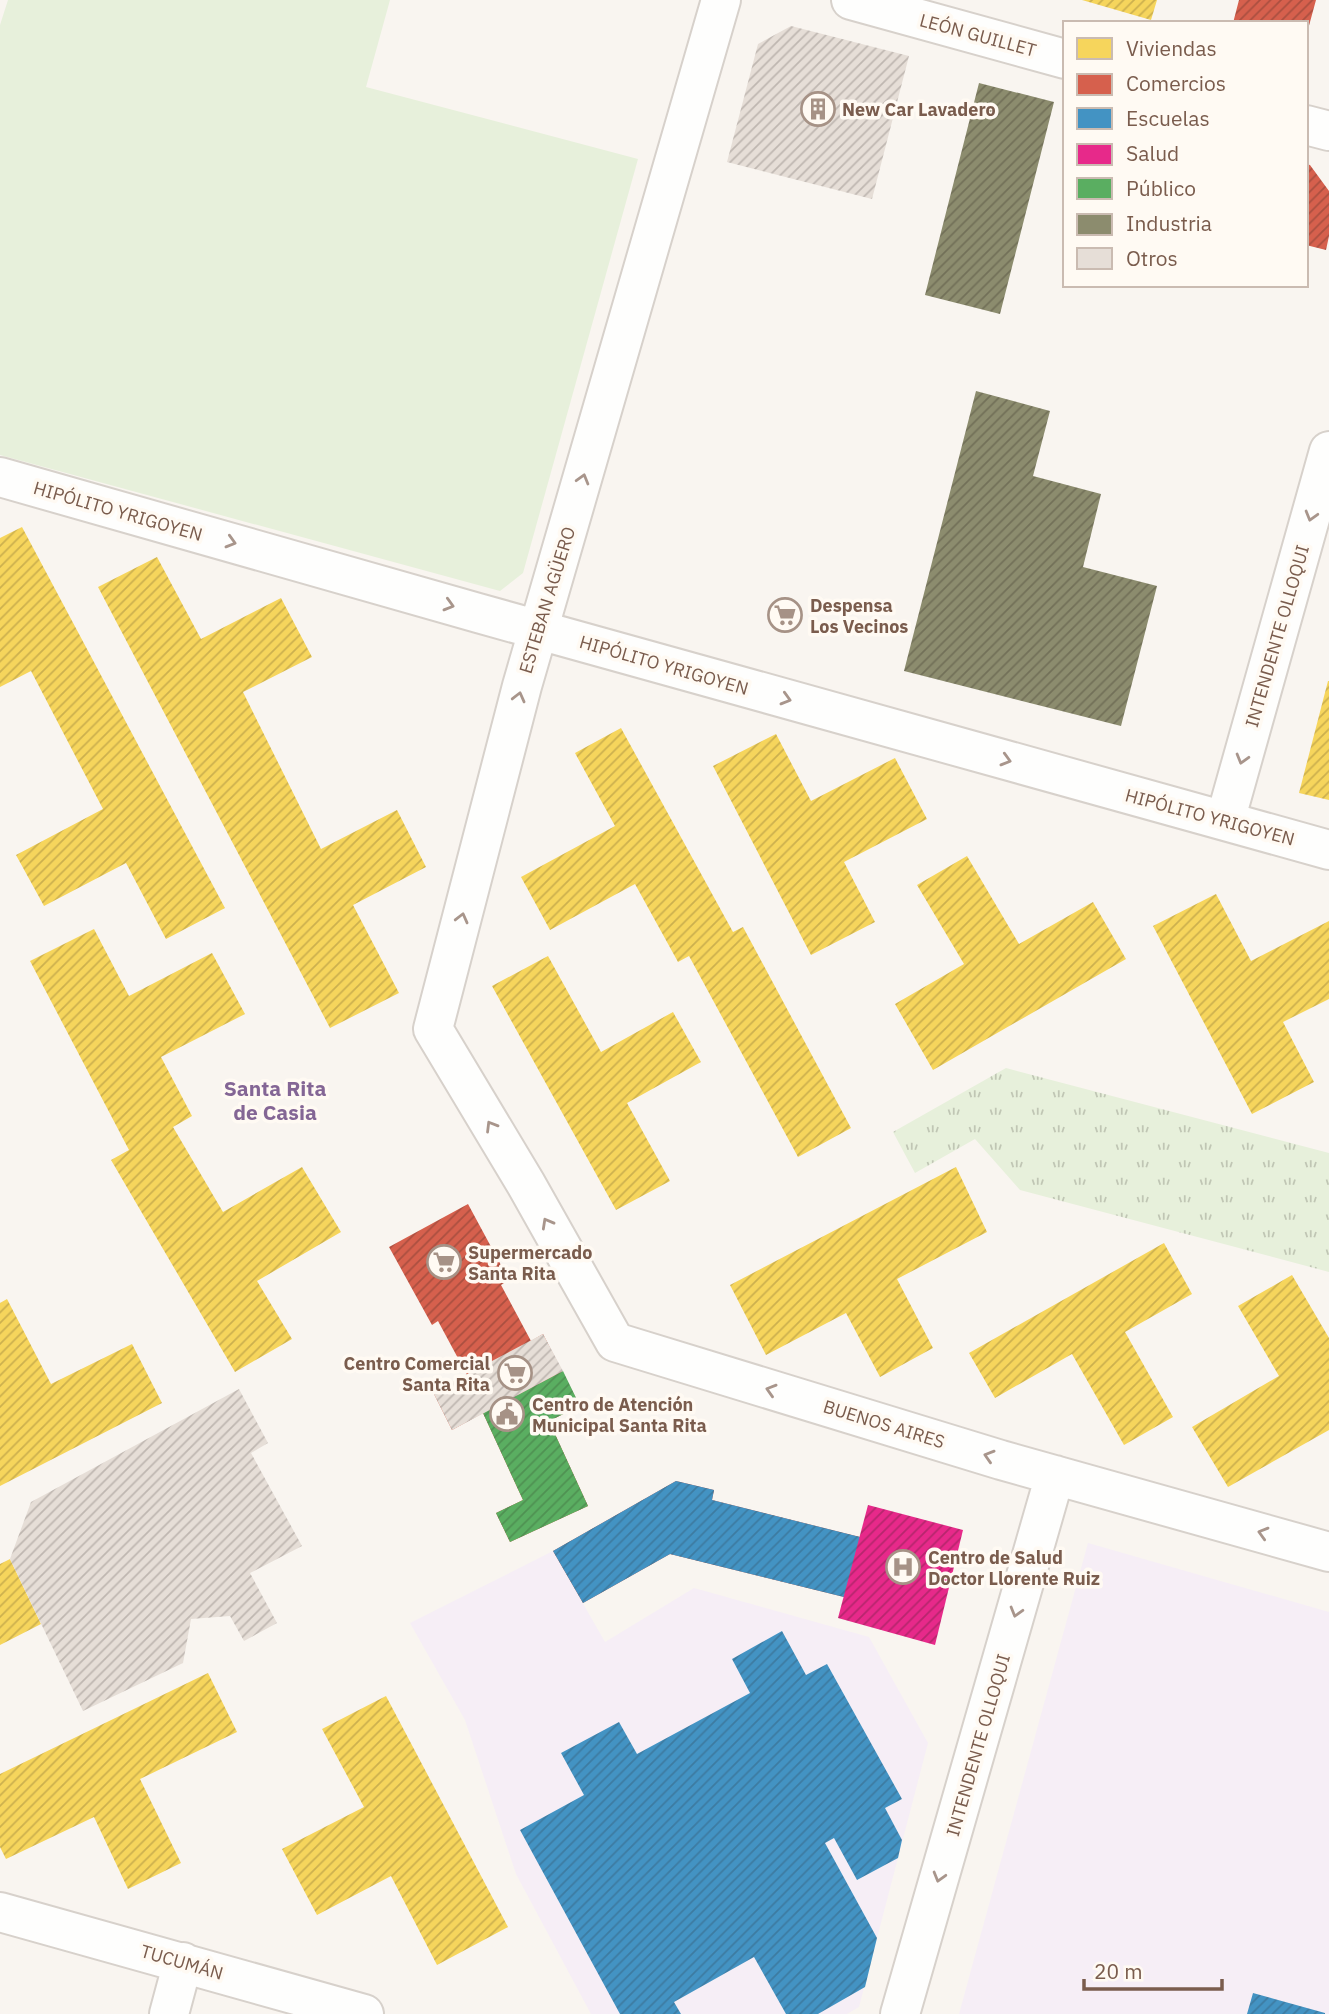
<svg xmlns="http://www.w3.org/2000/svg" width="1329" height="2014" viewBox="0 0 1329 2014" font-family="'IBM Plex Sans',sans-serif">
	<defs>
		<pattern id="park-tufts" width="24" height="20" patternUnits="userSpaceOnUse" patternTransform="scale(1.75)"><rect width="24" height="20" fill="#e7f0db"/><path d="M3 7l-1-3M5 7V3M7 7l1-3M15 17l-1-3M17 17v-4M19 17l1-3" fill="none" stroke="#c0c6b4"/></pattern>
		<pattern id="homes-hatch" width="6" height="6" patternUnits="userSpaceOnUse" patternTransform="scale(1.75)"><rect width="6" height="6" fill="#f6d55c"/><path d="M-1 1l2-2M0 6l6-6M5 7l2-2" fill="none" stroke="#ccb04e"/></pattern>
		<pattern id="shops-hatch" width="6" height="6" patternUnits="userSpaceOnUse" patternTransform="scale(1.75)"><rect width="6" height="6" fill="#d6604d"/><path d="M-1 1l2-2M0 6l6-6M5 7l2-2" fill="none" stroke="#aa4f40"/></pattern>
		<pattern id="schools-hatch" width="6" height="6" patternUnits="userSpaceOnUse" patternTransform="scale(1.75)"><rect width="6" height="6" fill="#4393c3"/><path d="M-1 1l2-2M0 6l6-6M5 7l2-2" fill="none" stroke="#3d7ba1"/></pattern>
		<pattern id="health-hatch" width="6" height="6" patternUnits="userSpaceOnUse" patternTransform="scale(1.75)"><rect width="6" height="6" fill="#e7298a"/><path d="M-1 1l2-2M0 6l6-6M5 7l2-2" fill="none" stroke="#b6266d"/></pattern>
		<pattern id="public-hatch" width="6" height="6" patternUnits="userSpaceOnUse" patternTransform="scale(1.75)"><rect width="6" height="6" fill="#5aae61"/><path d="M-1 1l2-2M0 6l6-6M5 7l2-2" fill="none" stroke="#4f9152"/></pattern>
		<pattern id="industry-hatch" width="6" height="6" patternUnits="userSpaceOnUse" patternTransform="scale(1.75)"><rect width="6" height="6" fill="#8c8c6e"/><path d="M-1 1l2-2M0 6l6-6M5 7l2-2" fill="none" stroke="#727058"/></pattern>
		<pattern id="building-hatch" width="6" height="6" patternUnits="userSpaceOnUse" patternTransform="scale(1.75)"><rect width="6" height="6" fill="#e6ded7"/><path d="M-1 1l2-2M0 6l6-6M5 7l2-2" fill="none" stroke="#bfb7b1"/></pattern>
	</defs>
	<rect width="100%" height="100%" fill="#f9f5f0"/>
	<path fill="#f6eef6" d="M 1088,1543 L 1329,1612 L 1329,2014 L 959,2014 Z
		M 553,1551 L 605,1642 L 694,1588 L 869,1637 L 928,1743 L 859,2007 L 847,2014 L 591,2014 L 516,1874 L 465,1720 L 410,1623 Z"/>
	<path fill="#e7f0db" d="M 8,0 L 390,0 L 366,87 L 638,159 L 523,573 L 500,591 L 0,455 L 0,25 Z"/>
	<path fill="url(#park-tufts)" d="M 1006,1068 L 1329,1153 L 1329,1272 L 1020,1190 L 975,1139 L 915,1173 L 893,1132 Z"/>
	<path fill="url(#homes-hatch)" d="M 1082,0 L 1157,0 L 1151,20 Z
		M 22,527 L 225,908 L 166,939 L 126,863 L 44,906 L 16,855 L 103,809 L 31,671 L 0,687 L 0,538 Z
		M 157,557 L 201,639 L 281,598 L 312,657 L 243,692 L 321,849 L 397,810 L 426,867 L 353,905 L 399,993 L 330,1028 L 98,587 Z
		M 1328,681 L 1329,681 L 1329,800 L 1299,793 Z
		M 621,728 L 733,932 L 743,927 L 851,1128 L 798,1157 L 689,956 L 678,962 L 635,884 L 550,930 L 521,877 L 615,826 L 575,753 Z
		M 776,734 L 811,801 L 895,758 L 927,819 L 844,862 L 875,922 L 811,955 L 713,766 Z
		M 967,856 L 1019,944 L 1093,902 L 1126,959 L 933,1070 L 895,1004 L 964,964 L 917,885 Z
		M 1216,894 L 1251,961 L 1329,921 L 1329,999 L 1283,1022 L 1314,1082 L 1252,1114 L 1153,926 Z
		M 94,929 L 129,996 L 212,953 L 245,1014 L 161,1057 L 192,1116 L 173,1127 L 223,1212 L 302,1167 L 341,1232 L 257,1281 L 292,1339 L 235,1372 L 111,1160 L 129,1150 L 30,961 Z
		M 548,956 L 601,1052 L 673,1012 L 701,1062 L 627,1103 L 670,1181 L 616,1210 L 492,986 Z
		M 956,1167 L 987,1232 L 897,1279 L 933,1348 L 880,1377 L 846,1313 L 766,1355 L 730,1285 Z
		M 1164,1243 L 1192,1294 L 1125,1332 L 1173,1417 L 1124,1445 L 1072,1354 L 995,1398 L 969,1353 Z
		M 1292,1275 L 1329,1338 L 1329,1430 L 1228,1487 L 1192,1427 L 1279,1376 L 1238,1306 Z
		M 7,1299 L 51,1384 L 132,1344 L 162,1403 L 0,1486 L 0,1303 Z
		M 10,1559 L 41,1624 L 0,1645 L 0,1564 Z
		M 208,1673 L 237,1732 L 140,1779 L 181,1863 L 128,1889 L 94,1817 L 6,1859 L 0,1847 L 0,1774 Z
		M 386,1696 L 508,1927 L 437,1965 L 391,1876 L 317,1915 L 282,1849 L 364,1807 L 322,1729 Z"/>
	<path fill="url(#shops-hatch)" d="M 1239,0 L 1316,0 L 1307,33 L 1306,23 L 1233,23 Z
		M 1306,164 L 1310,165 L 1329,191 L 1329,236 L 1326,250 L 1306,245 Z
		M 468,1204 L 509,1280 L 501,1285 L 531,1341 L 543,1334 L 580,1406 L 549,1421 L 588,1506 L 510,1542 L 496,1513 L 523,1500 L 483,1413 L 452,1430 L 433,1392 L 467,1375 L 438,1321 L 432,1325 L 389,1247 Z
		M 676,1481 L 714,1490 L 712,1500 L 860,1537 L 844,1597 L 670,1554 L 583,1603 L 553,1551 Z"/>
	<path fill="url(#schools-hatch)" d="M 676,1481 L 714,1490 L 712,1500 L 860,1537 L 844,1597 L 670,1554 L 583,1603 L 553,1551 Z
		M 782,1631 L 806,1675 L 827,1664 L 902,1799 L 885,1808 L 902,1840 L 898,1858 L 857,1880 L 834,1838 L 825,1843 L 877,1938 L 865,1987 L 818,2014 L 786,2014 L 754,1957 L 674,2002 L 681,2014 L 620,2014 L 520,1830 L 584,1795 L 561,1753 L 619,1722 L 637,1754 L 750,1693 L 732,1659 Z
		M 1253,1993 L 1325,2013 L 1325,2014 L 1247,2014 Z"/>
	<path fill="url(#health-hatch)" d="M 868,1505 L 963,1530 L 935,1645 L 838,1618 Z"/>
	<path fill="url(#public-hatch)" d="M 563,1371 L 580,1406 L 549,1421 L 588,1506 L 510,1542 L 496,1513 L 523,1500 L 483,1413 Z"/>
	<path fill="url(#industry-hatch)" d="M 979,83 L 1054,102 L 1000,314 L 925,295 Z
		M 976,391 L 1050,411 L 1033,476 L 1101,494 L 1083,567 L 1157,586 L 1121,726 L 904,671 Z"/>
	<path fill="url(#building-hatch)" d="M 791,26 L 909,56 L 872,199 L 727,162 L 758,44 Z
		M 543,1334 L 563,1371 L 452,1430 L 433,1392 Z
		M 239,1389 L 268,1443 L 251,1453 L 302,1546 L 250,1573 L 277,1623 L 244,1641 L 230,1616 L 191,1619 L 183,1663 L 83,1711 L 10,1559 L 31,1502 Z"/>
	<g fill="none" stroke-linecap="round" stroke-linejoin="round">
		<g stroke="#d7d1cb" stroke-width="42">
			<path id="minor" d="M 721,0 L 522,686 L 433,1029 L 526,1184 L 615,1342 L 1001,1460 L 1329,1552
				M 851,0 L 1065,59
				M 1306,125 L 1329,131
				M 0,477 L 478,613 L 1329,850
				M 1225,821 L 1329,451
				M 0,1912 L 364,2014
				M 169,2014 L 183,1962
				M 900,2014 L 1055,1475"/>
		</g>
		<use href="#minor" stroke="#fefefd" stroke-width="38"/>
	</g>
	<defs><path id="oneway-chevron" d="M-2-3.5L2.5 0L-2 3.5" fill="none" stroke-width="1.6" stroke-linecap="round" stroke-linejoin="round" transform="scale(1.75)"/></defs>
	<g stroke="#a8958b">
		<use href="#oneway-chevron" transform="translate(583 479) rotate(-74)"/>
		<use href="#oneway-chevron" transform="translate(1311 516) rotate(106)"/>
		<use href="#oneway-chevron" transform="translate(231 542) rotate(16)"/>
		<use href="#oneway-chevron" transform="translate(449 605) rotate(16)"/>
		<use href="#oneway-chevron" transform="translate(519 697) rotate(-76)"/>
		<use href="#oneway-chevron" transform="translate(786 699) rotate(16)"/>
		<use href="#oneway-chevron" transform="translate(1242 759) rotate(106)"/>
		<use href="#oneway-chevron" transform="translate(1006 760) rotate(16)"/>
		<use href="#oneway-chevron" transform="translate(462 918) rotate(-76)"/>
		<use href="#oneway-chevron" transform="translate(491 1126) rotate(-121)"/>
		<use href="#oneway-chevron" transform="translate(547 1223) rotate(-119)"/>
		<use href="#oneway-chevron" transform="translate(771 1390) rotate(-163)"/>
		<use href="#oneway-chevron" transform="translate(989 1456) rotate(-163)"/>
		<use href="#oneway-chevron" transform="translate(1263 1533) rotate(-164)"/>
		<use href="#oneway-chevron" transform="translate(1016 1612) rotate(106)"/>
		<use href="#oneway-chevron" transform="translate(939 1877) rotate(106)"/>
	</g>
	<defs>
		<g id="building-ring" transform="scale(1.75)"><circle r="9.5" fill="#fffaf3" stroke="#a69286" stroke-width="1.5"/><path d="M-4-6H4V6H1V3H-1V6H-4ZM-2.5-4.3h1.7v1.8h-1.7ZM.8-4.3h1.7v1.8H.8ZM-2.5-1h1.7V.8h-1.7ZM.8-1h1.7V.8H.8Z" fill="#a69286"/></g>
		<g id="supermarket-ring" transform="scale(1.75)"><circle r="9.5" fill="#fffaf3" stroke="#a69286" stroke-width="1.5"/><path d="M-6-5.5h2.5l.6 2H6L4.5 2H-2.5L-4.4-4H-6ZM-1.5 3.2a1.3 1.3 0 1 0 .1 0ZM3 3.2a1.3 1.3 0 1 0 .1 0Z" fill="#a69286"/></g>
		<g id="civic-ring" transform="scale(1.75)"><circle r="9.5" fill="#fffaf3" stroke="#a69286" stroke-width="1.5"/><path d="M-.6-6.5H3V-4.5H.6V-3L4-1V1h2V6H-6V1h2V-1L-.6-3ZM-1.2 2.5V6h2.4V2.5Z" fill="#a69286"/></g>
		<g id="hospital-ring" transform="scale(1.75)"><circle r="9.5" fill="#fffaf3" stroke="#a69286" stroke-width="1.5"/><path d="M-5-5h3v3.5h4V-5h3V5h-3V1.5h-4V5h-3Z" fill="#a69286"/></g>
	</defs>
	<g fill-rule="evenodd">
		<use href="#building-ring" x="818" y="109"/>
		<use href="#supermarket-ring" x="785" y="615"/>
		<use href="#supermarket-ring" x="444" y="1262"/>
		<use href="#supermarket-ring" x="515" y="1373"/>
		<use href="#civic-ring" x="507" y="1414"/>
		<use href="#hospital-ring" x="903" y="1567"/>
	</g>
	<g text-anchor="middle" dominant-baseline="central" stroke-width="7" stroke-linejoin="round" paint-order="stroke">
		<g font-size="18" fill="#7a5c4d" stroke="#fffaf3">
			<text transform="translate(978 35) rotate(15)">LEÓN GUILLET</text>
			<text transform="translate(118 511) rotate(16)">HIPÓLITO YRIGOYEN</text>
			<text transform="translate(547 600) rotate(-73)">ESTEBAN AGÜERO</text>
			<text transform="translate(1277 636) rotate(-74)">INTENDENTE OLLOQUI</text>
			<text transform="translate(664 665) rotate(16)">HIPÓLITO YRIGOYEN</text>
			<text transform="translate(1210 817) rotate(15)">HIPÓLITO YRIGOYEN</text>
			<text transform="translate(884 1424) rotate(17)">BUENOS AIRES</text>
			<text transform="translate(978 1745) rotate(-74)">INTENDENTE OLLOQUI</text>
			<text transform="translate(182 1962) rotate(16)">TUCUMÁN</text>
		</g>
		<g font-size="18" font-weight="bold" fill="#7a5c4d" stroke="#fffaf3" text-anchor="start">
			<text x="842" y="109">New Car Lavadero</text>
			<text x="810" y="605">Despensa<tspan x="810" dy="21">Los Vecinos</tspan></text>
			<text x="468" y="1252">Supermercado<tspan x="468" dy="21">Santa Rita</tspan></text>
			<text x="490" y="1363" text-anchor="end">Centro Comercial<tspan x="490" dy="21">Santa Rita</tspan></text>
			<text x="532" y="1404">Centro de Atención<tspan x="532" dy="21">Municipal Santa Rita</tspan></text>
			<text x="928" y="1557">Centro de Salud<tspan x="928" dy="21">Doctor Llorente Ruiz</tspan></text>
		</g>
		<g font-size="21" font-weight="bold" fill="#846695" stroke="#fffaf3">
			<text x="275" y="1088">Santa Rita<tspan x="275" dy="24">de Casia</tspan></text>
		</g>
	</g>
	<rect x="1063" y="21" width="245" height="266" fill="#fffaf3" stroke="#cabbb1" stroke-width="2"/>
	<rect x="1077" y="38" width="35" height="21" fill="#f6d55c" stroke="#cabbb1" stroke-width="2"/>
	<text x="1126" y="56" font-size="21" fill="#7a5c4d">Viviendas</text>
	<rect x="1077" y="74" width="35" height="21" fill="#d6604d" stroke="#cabbb1" stroke-width="2"/>
	<text x="1126" y="91" font-size="21" fill="#7a5c4d">Comercios</text>
	<rect x="1077" y="108" width="35" height="21" fill="#4393c3" stroke="#cabbb1" stroke-width="2"/>
	<text x="1126" y="126" font-size="21" fill="#7a5c4d">Escuelas</text>
	<rect x="1077" y="144" width="35" height="21" fill="#e7298a" stroke="#cabbb1" stroke-width="2"/>
	<text x="1126" y="161" font-size="21" fill="#7a5c4d">Salud</text>
	<rect x="1077" y="178" width="35" height="21" fill="#5aae61" stroke="#cabbb1" stroke-width="2"/>
	<text x="1126" y="196" font-size="21" fill="#7a5c4d">Público</text>
	<rect x="1077" y="214" width="35" height="21" fill="#8c8c6e" stroke="#cabbb1" stroke-width="2"/>
	<text x="1126" y="231" font-size="21" fill="#7a5c4d">Industria</text>
	<rect x="1077" y="248" width="35" height="21" fill="#e6ded7" stroke="#cabbb1" stroke-width="2"/>
	<text x="1126" y="266" font-size="21" fill="#7a5c4d">Otros</text>
	<path d="M1084 1979v10h138v-10" fill="none" stroke="#7a5c4d" stroke-width="3.5"/>
	<text x="1094" y="1979" font-size="21" fill="#7a5c4d" stroke="#fffaf3" stroke-width="5" paint-order="stroke">20 m</text>
</svg>
